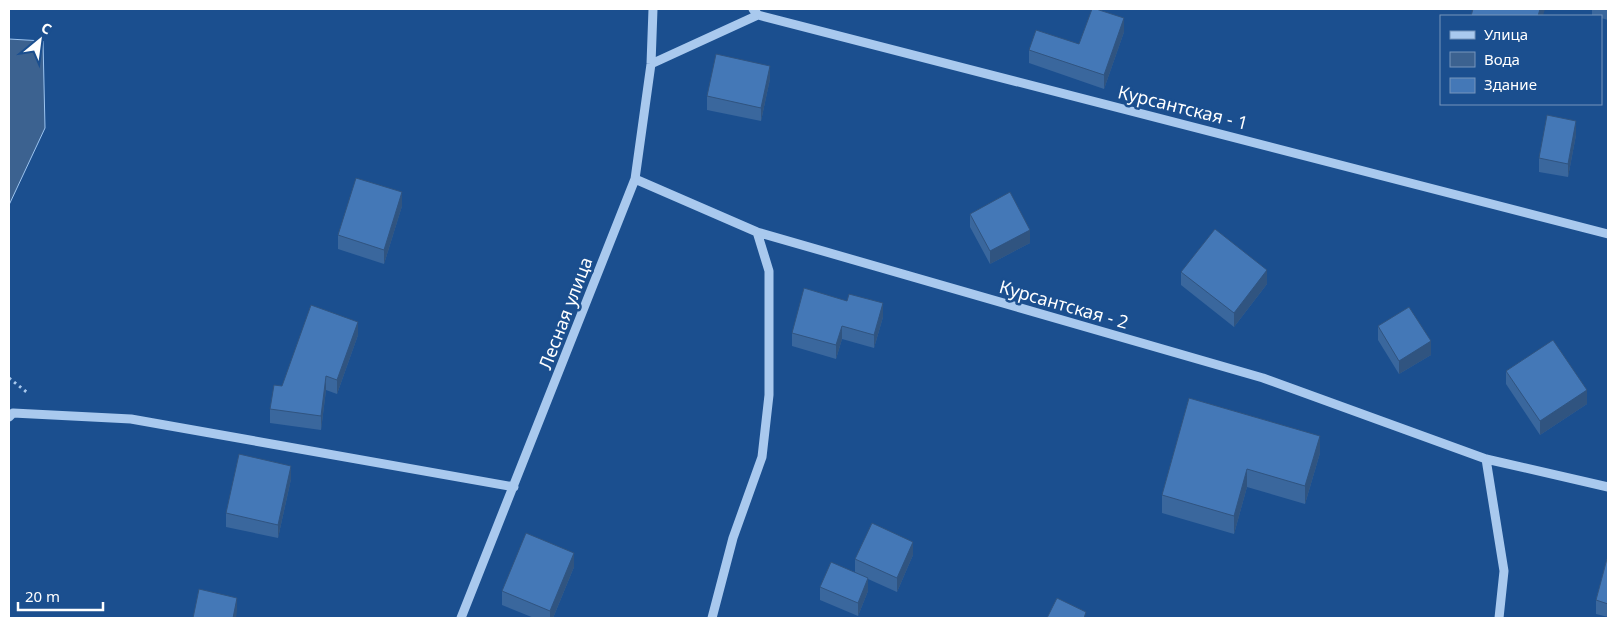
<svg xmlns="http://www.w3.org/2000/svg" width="1617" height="627" viewBox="0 0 1617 627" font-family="'Noto Sans',sans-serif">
	<rect width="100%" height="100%" fill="#1b4f8f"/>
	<path fill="#3c6290" stroke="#9cc4f0" d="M 9,39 L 43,41 L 45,128 L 9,205 Z"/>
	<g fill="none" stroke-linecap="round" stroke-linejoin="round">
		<path stroke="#a9c9ee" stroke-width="3" stroke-dasharray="2.5 4" stroke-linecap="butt" d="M 9,378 L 29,394"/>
		<path stroke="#a9c9ee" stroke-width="9" d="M 753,9 L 758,15 L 1608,234
			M 651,64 L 758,15
			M 635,179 L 757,232 L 1263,378 L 1486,459 L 1608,487
			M 9,417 L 13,413 L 131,419 L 514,487
			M 1486,459 L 1504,571 L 1499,618
			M 461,618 L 635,179 L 651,64 L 653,9
			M 712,618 L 733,538 L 762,457 L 769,395 L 769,271 L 757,232"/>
	</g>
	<path fill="#3a679d" d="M 1592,9 L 1608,9 L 1608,20 L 1601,18 L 1601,16 L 1592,16 Z
		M 1124,32 L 1104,89 L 1029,63 L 1029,50 L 1079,44 Z
		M 770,79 L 761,121 L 707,110 L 707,96 Z
		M 1576,135 L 1568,177 L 1539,172 L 1539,158 Z
		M 402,206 L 384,264 L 338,249 L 338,235 Z
		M 970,214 L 1030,243 L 990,264 L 970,227 Z
		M 1181,272 L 1267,284 L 1234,327 L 1181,285 Z
		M 883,317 L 874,348 L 842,339 L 836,359 L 792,346 L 792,333 Z
		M 1378,326 L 1431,355 L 1399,374 L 1378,340 Z
		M 358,335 L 337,394 L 326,390 L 321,430 L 270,423 L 270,409 L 282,386 Z
		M 1506,371 L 1587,404 L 1540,435 L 1506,384 Z
		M 1189,398 L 1320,453 L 1305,504 L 1247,487 L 1234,534 L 1162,513 L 1162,495 Z
		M 291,479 L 278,538 L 226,527 L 226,513 Z
		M 913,555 L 897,592 L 868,579 L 868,591 L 858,616 L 820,600 L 820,587 L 855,572 L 855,559 Z
		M 1608,555 L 1608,617 L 1596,614 L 1596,600 Z
		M 574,567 L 553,618 L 534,618 L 502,605 L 502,591 Z"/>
	<path fill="#305480" d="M 1540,9 L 1545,9 L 1543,16 L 1538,16 Z
		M 1124,18 L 1124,32 L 1104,89 L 1104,75 Z
		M 770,66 L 770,79 L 761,121 L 761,108 Z
		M 1576,121 L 1576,135 L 1568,177 L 1568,164 Z
		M 402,192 L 402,206 L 384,264 L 384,250 Z
		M 1030,230 L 1030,243 L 990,264 L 990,251 Z
		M 1267,270 L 1267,284 L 1234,327 L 1234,313 Z
		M 883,303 L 883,317 L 874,348 L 874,335 Z
		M 358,322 L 358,335 L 337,394 L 337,380 Z
		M 842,326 L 842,339 L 836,359 L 836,345 Z
		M 1431,341 L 1431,355 L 1399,374 L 1399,361 Z
		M 326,376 L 326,390 L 321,430 L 321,416 Z
		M 1587,390 L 1587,404 L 1540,435 L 1540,421 Z
		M 1320,436 L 1320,453 L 1305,504 L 1305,486 Z
		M 291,466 L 291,479 L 278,538 L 278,525 Z
		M 1247,469 L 1247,487 L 1234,534 L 1234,516 Z
		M 913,542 L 913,555 L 897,592 L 897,578 Z
		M 574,553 L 574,567 L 553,618 L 550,618 L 550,611 Z
		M 868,578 L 868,591 L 858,616 L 858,603 Z
		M 237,598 L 237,611 L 236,618 L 233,618 Z"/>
	<path fill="#4478b7" stroke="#305480" d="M 1092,9 L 1096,9 L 1124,18 L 1104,75 L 1029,50 L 1036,30 L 1079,44 Z
		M 1473,9 L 1540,9 L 1538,16 L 1471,16 Z
		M 716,54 L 770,66 L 761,108 L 707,96 Z
		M 1547,115 L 1576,121 L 1568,164 L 1539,158 Z
		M 356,178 L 402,192 L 384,250 L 338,235 Z
		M 1010,192 L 1030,230 L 990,251 L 970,214 Z
		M 1215,229 L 1267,270 L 1234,313 L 1181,272 Z
		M 804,288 L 847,301 L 849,294 L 883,303 L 874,335 L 842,326 L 836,345 L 792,333 Z
		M 311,305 L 358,322 L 337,380 L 326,376 L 321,416 L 270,409 L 274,385 L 282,386 Z
		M 1409,307 L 1431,341 L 1399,361 L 1378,326 Z
		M 1553,340 L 1587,390 L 1540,421 L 1506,371 Z
		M 1189,398 L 1320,436 L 1305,486 L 1247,469 L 1234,516 L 1162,495 Z
		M 239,454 L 291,466 L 278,525 L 226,513 Z
		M 872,523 L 913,542 L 897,578 L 855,559 Z
		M 526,533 L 574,553 L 550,611 L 502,591 Z
		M 1608,555 L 1608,604 L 1596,600 Z
		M 831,562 L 868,578 L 858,603 L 820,587 Z
		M 199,589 L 237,598 L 233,618 L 193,618 Z
		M 1057,598 L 1086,612 L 1084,618 L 1047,618 Z"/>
	<g text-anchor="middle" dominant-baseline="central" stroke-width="5" stroke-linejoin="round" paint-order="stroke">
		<g font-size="18" fill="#fff" stroke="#1b4f8f">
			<text transform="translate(1183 107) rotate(14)">Курсантская - 1</text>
			<text transform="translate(1064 304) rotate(16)">Курсантская - 2</text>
			<text transform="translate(565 313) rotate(-69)">Лесная улица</text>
		</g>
	</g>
	<rect width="1617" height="627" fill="none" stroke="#ffffff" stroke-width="20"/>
	<rect x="1440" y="15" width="162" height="90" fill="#1b4f8f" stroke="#7695bc"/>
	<rect x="1450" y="31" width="25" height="8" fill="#a9c9ee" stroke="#7695bc"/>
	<text x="1484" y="40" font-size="15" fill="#ffffff">Улица</text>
	<rect x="1450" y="52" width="25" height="15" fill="#3c6290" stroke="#7695bc"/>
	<text x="1484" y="65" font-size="15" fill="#ffffff">Вода</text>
	<rect x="1450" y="78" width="25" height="15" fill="#4478b7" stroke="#7695bc"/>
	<text x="1484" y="90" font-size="15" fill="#ffffff">Здание</text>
	<g transform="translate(40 40) rotate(29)" stroke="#1b4f8f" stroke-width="4" paint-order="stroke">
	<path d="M0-4L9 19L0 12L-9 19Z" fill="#ffffff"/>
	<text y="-8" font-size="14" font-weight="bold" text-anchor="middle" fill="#ffffff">С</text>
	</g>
	<path d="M18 602v8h85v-8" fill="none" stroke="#ffffff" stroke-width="2.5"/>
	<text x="25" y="602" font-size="15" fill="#ffffff" stroke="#1b4f8f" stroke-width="4" paint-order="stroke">20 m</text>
</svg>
